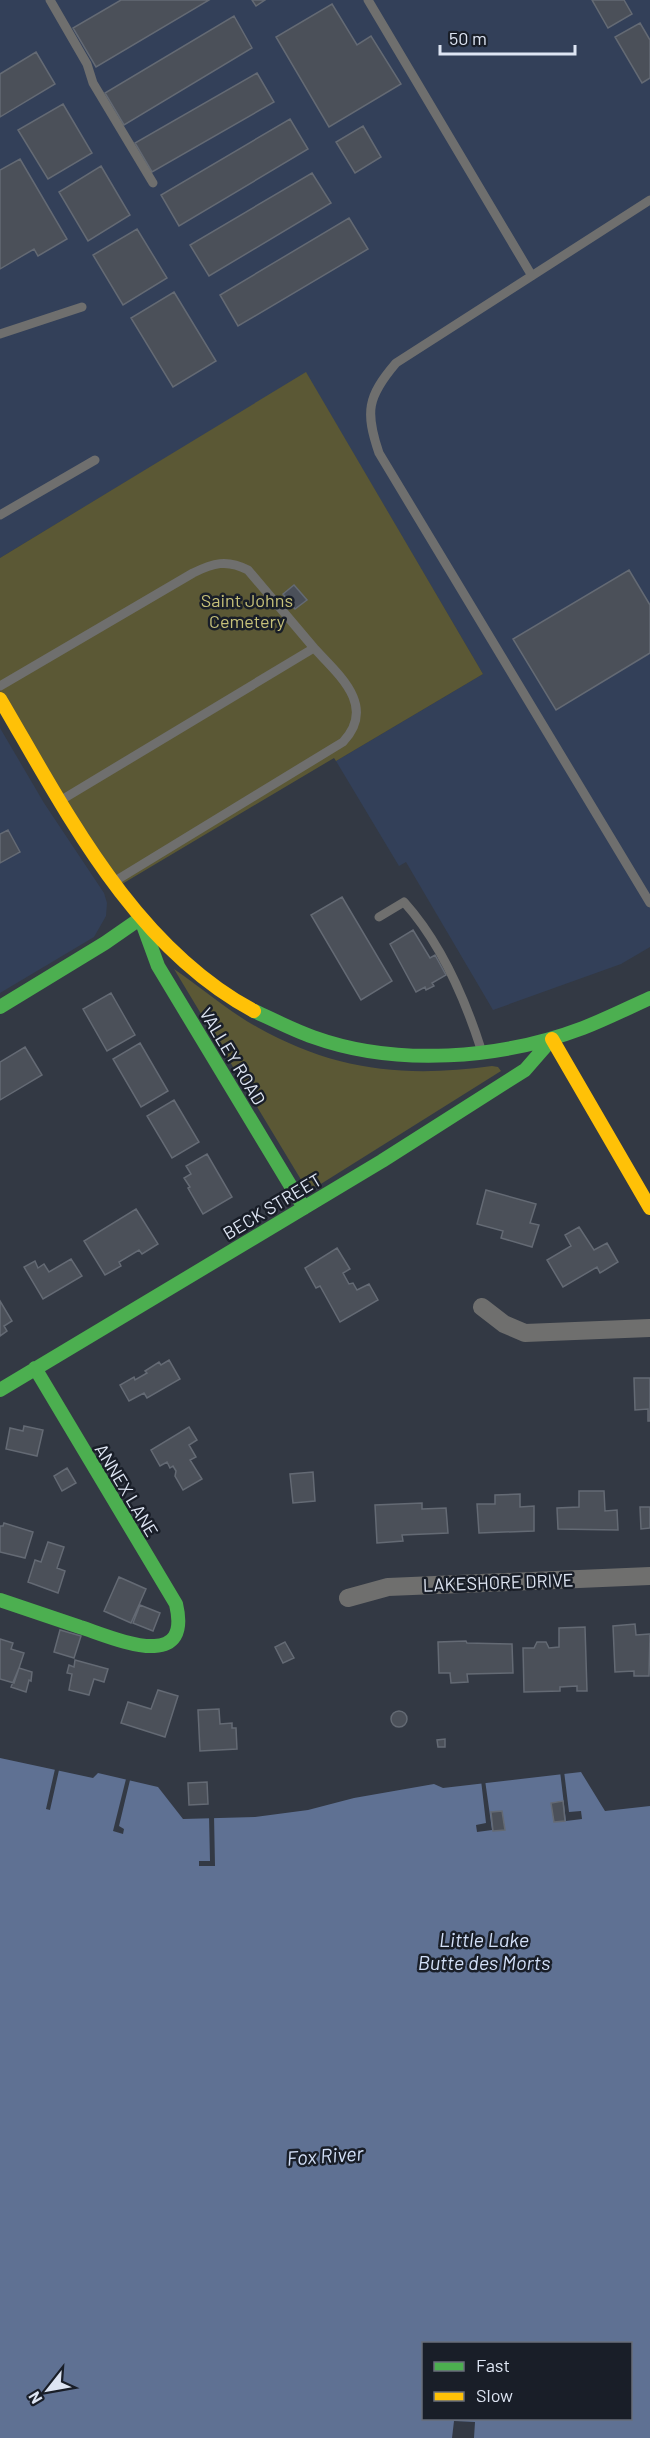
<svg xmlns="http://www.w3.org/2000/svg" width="650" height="2438" viewBox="0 0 650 2438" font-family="Barlow,sans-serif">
	<rect width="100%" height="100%" fill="#333944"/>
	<path fill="#334059" d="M 0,0 L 650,0 L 650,947 L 621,964 L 493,1010 L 406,862 L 399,866 L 336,761 L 483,674 L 306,373 L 0,558 Z
		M 0,728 L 44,803 L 104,893 L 107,903 L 106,916 L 94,937 L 0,993 Z"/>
	<path fill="#5b5835" d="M 306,372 L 483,674 L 336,761 L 334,758 L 117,887 L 0,699 L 0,558 Z
		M 174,969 C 202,988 228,1011 257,1027 C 335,1071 406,1078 492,1066 L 498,1067 L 501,1071 L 316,1187 L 303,1183 Z"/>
	<path fill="#5f7193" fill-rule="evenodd" d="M 0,1758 L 93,1778 L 98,1773 L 158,1787 L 183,1819 L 255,1817 L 308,1810 L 354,1798 L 434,1784 L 443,1788 L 581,1772 L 605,1811 L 650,1806 L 650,2438 L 0,2438 ZM 424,2344 L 630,2344 L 630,2418 L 424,2418 Z"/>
	<path fill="#333944" d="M 55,1769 L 59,1770 L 50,1810 L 46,1809 Z
		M 560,1771 L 564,1771 L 569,1812 L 581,1811 L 582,1819 L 566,1821 Z
		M 126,1779 L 130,1780 L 119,1826 L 124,1829 L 123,1834 L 113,1831 Z
		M 481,1780 L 485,1780 L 492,1830 L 477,1832 L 476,1825 L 486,1823 Z
		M 209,1815 L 214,1815 L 215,1866 L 199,1866 L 199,1861 L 210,1861 Z
		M 454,2421 L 475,2422 L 474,2438 L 452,2438 Z"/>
	<path fill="#4b5059" stroke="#646a74" stroke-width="1.5" d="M 121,0 L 209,0 L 96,67 L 73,28 Z
		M 252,0 L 265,0 L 256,6 Z
		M 592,0 L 624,0 L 632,14 L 608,28 Z
		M 332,4 L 357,45 L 371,36 L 401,84 L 329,127 L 276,37 Z
		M 234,16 L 252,48 L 124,125 L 105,93 Z
		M 640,23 L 650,40 L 650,78 L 642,83 L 615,37 Z
		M 36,52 L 55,84 L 0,117 L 0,74 Z
		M 257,73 L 274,102 L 152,172 L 135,143 Z
		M 63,104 L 92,153 L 48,179 L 18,130 Z
		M 290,119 L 308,149 L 179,226 L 161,195 Z
		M 363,126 L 381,157 L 355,173 L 336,142 Z
		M 20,159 L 67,239 L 38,256 L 34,249 L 0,269 L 0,170 Z
		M 101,166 L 130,215 L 88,241 L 59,192 Z
		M 312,173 L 331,203 L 209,276 L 190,245 Z
		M 349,218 L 368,249 L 238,326 L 220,295 Z
		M 137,229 L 167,278 L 123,305 L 93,255 Z
		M 174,292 L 216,361 L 173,387 L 131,318 Z
		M 629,570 L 650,605 L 650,653 L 556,710 L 513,639 Z
		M 294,585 L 307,600 L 295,609 L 283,594 Z
		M 8,830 L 20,852 L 0,863 L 0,834 Z
		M 342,897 L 392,981 L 361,1000 L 311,915 Z
		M 413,930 L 430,958 L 435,955 L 446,975 L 432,983 L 434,986 L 426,990 L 425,987 L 416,992 L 390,944 Z
		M 111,993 L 135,1035 L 107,1051 L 83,1009 Z
		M 140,1043 L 168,1091 L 141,1107 L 113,1059 Z
		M 25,1047 L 42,1075 L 0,1100 L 0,1062 Z
		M 174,1100 L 199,1142 L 172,1158 L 147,1116 Z
		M 207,1154 L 232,1197 L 203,1214 L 188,1188 L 190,1187 L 184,1178 L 191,1174 L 186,1166 Z
		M 486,1190 L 536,1204 L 530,1223 L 539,1225 L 532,1247 L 501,1238 L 503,1231 L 477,1224 Z
		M 136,1209 L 158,1244 L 142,1254 L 139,1250 L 119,1262 L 121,1266 L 105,1275 L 84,1241 Z
		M 579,1227 L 594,1250 L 607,1243 L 618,1262 L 600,1273 L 597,1267 L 563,1287 L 547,1260 L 571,1246 L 565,1235 Z
		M 337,1248 L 350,1269 L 343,1273 L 349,1284 L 353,1283 L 357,1290 L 369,1284 L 378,1300 L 340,1322 L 320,1286 L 316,1288 L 305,1268 Z
		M 71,1259 L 82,1276 L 43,1299 L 24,1267 L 35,1261 L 38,1268 L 44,1264 L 49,1272 Z
		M 0,1301 L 12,1321 L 4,1326 L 7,1331 L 0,1336 Z
		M 169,1360 L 180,1379 L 147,1398 L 144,1393 L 129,1401 L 120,1385 L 134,1377 L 135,1380 L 147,1373 L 145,1371 L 159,1362 L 161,1365 Z
		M 634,1378 L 650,1378 L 650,1421 L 648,1421 L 648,1409 L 635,1410 Z
		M 24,1426 L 43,1430 L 37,1456 L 6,1449 L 10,1428 L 23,1431 Z
		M 189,1427 L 197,1440 L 189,1445 L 196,1457 L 190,1460 L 202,1479 L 183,1490 L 175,1476 L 176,1471 L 173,1466 L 170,1468 L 167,1462 L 160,1466 L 151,1450 Z
		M 67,1468 L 76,1483 L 62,1491 L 54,1476 Z
		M 313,1472 L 315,1501 L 293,1503 L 290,1474 Z
		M 579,1491 L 604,1491 L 605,1511 L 617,1510 L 618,1530 L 558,1529 L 557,1508 L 579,1507 Z
		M 520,1494 L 520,1507 L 534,1506 L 534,1531 L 479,1533 L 477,1504 L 495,1504 L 495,1495 Z
		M 422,1503 L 422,1509 L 446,1508 L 448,1533 L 402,1535 L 403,1541 L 377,1543 L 375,1505 Z
		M 640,1507 L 650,1507 L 650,1528 L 641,1529 Z
		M 4,1523 L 33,1532 L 25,1558 L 0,1552 L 0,1526 L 3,1526 Z
		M 48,1542 L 64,1547 L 57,1568 L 65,1571 L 58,1593 L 28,1582 L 35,1560 L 41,1562 Z
		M 119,1577 L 146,1589 L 131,1623 L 104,1611 Z
		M 140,1605 L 160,1613 L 153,1631 L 133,1623 Z
		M 635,1624 L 636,1635 L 650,1634 L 649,1676 L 634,1676 L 634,1671 L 615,1672 L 613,1626 Z
		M 585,1627 L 587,1691 L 577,1691 L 577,1686 L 560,1687 L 560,1691 L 524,1692 L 523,1648 L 534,1648 L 537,1642 L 546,1642 L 549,1648 L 559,1647 L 559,1628 Z
		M 60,1630 L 81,1636 L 74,1658 L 54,1652 Z
		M 0,1639 L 13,1643 L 11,1649 L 24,1653 L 14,1683 L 0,1679 Z
		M 466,1641 L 467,1643 L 512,1644 L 513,1673 L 467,1674 L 468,1682 L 451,1683 L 450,1673 L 439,1673 L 438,1642 Z
		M 285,1642 L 294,1658 L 283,1663 L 275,1647 Z
		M 75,1660 L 108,1669 L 104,1682 L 94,1679 L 89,1695 L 69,1690 L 72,1674 L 67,1673 L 69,1665 L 74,1667 Z
		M 19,1668 L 32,1672 L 31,1681 L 29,1680 L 26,1692 L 11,1687 Z
		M 158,1690 L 178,1696 L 165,1737 L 121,1723 L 128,1702 L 151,1709 Z
		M 219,1709 L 220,1724 L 232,1723 L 232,1728 L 236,1728 L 237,1749 L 200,1751 L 198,1710 Z
		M391 1719a8 8 0 1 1 16 0a8 8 0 1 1-16 0Z
		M 445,1739 L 445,1747 L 438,1747 L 437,1740 Z
		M 207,1782 L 208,1804 L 189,1805 L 188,1783 Z
		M 563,1801 L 565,1821 L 554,1822 L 551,1803 Z
		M 502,1811 L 505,1830 L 493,1831 L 491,1812 Z"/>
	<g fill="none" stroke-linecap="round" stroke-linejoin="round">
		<path stroke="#6f6f6e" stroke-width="9" d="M 50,0 L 87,64 L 93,83 L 153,183
			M 368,0 L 532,276
			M 650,200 L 396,363 C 367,397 365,412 379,453 L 650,903
			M 0,334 L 82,307
			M 0,515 L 95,460
			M 0,686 L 193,573 C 213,563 227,559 248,570 L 314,648
			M 63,799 L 314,648 C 339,675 377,706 343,742 L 115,881
			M 379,917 L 404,902 C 441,943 464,996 481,1049"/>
		<path stroke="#6f6f6e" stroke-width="18" d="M 482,1307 L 504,1324 L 525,1333 L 650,1328
			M 348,1598 L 388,1587 L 650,1576"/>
		<path stroke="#4caf50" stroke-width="14" d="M 143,925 L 158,966 L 304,1208
			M 0,1007 L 105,943 L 141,918
			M 254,1011 C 274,1020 293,1030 313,1037 C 396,1067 501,1059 583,1028 C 606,1019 628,1008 650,998
			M 0,1390 L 382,1161 L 525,1070 L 552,1039
			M 0,1600 C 27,1609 53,1618 80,1627 C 112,1637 193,1675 176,1604 L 35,1368"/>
		<path stroke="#ffc107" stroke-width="14" d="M 0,699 C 67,813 133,946 254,1011
			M 552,1039 L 650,1208"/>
	</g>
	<g text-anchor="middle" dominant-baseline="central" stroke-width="5" stroke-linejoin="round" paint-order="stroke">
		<g font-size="18" fill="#c7c17a" stroke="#191e28">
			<text x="247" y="600">Saint Johns<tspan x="247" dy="21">Cemetery</tspan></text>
		</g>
		<g font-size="18" fill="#dee5f3" stroke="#191e28">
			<text transform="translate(233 1056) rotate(59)">VALLEY ROAD</text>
			<text transform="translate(272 1206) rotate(-31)">BECK STREET</text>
			<text transform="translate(127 1490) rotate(59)">ANNEX LANE</text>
			<text transform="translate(498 1582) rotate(-2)">LAKESHORE DRIVE</text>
		</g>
		<g font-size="20" font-style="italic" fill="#d3e0f8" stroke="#191e28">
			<text x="484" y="1939">Little Lake<tspan x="484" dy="23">Butte des Morts</tspan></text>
			<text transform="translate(325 2155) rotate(-4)">Fox River</text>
		</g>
	</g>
	<rect x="422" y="2342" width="210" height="78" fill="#191e28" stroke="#686e79" stroke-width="1.5"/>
	<rect x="434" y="2362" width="30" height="9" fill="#4caf50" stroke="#686e79" stroke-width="1.5"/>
	<text x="476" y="2372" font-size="18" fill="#dee5f3">Fast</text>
	<rect x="434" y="2392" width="30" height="9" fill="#ffc107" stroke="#686e79" stroke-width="1.5"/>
	<text x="476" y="2402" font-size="18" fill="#dee5f3">Slow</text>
	<g transform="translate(48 2390) rotate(239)" stroke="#191e28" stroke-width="4.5" paint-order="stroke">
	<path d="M0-4.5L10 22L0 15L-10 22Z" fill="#dee5f3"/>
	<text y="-9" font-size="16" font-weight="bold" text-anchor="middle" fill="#dee5f3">N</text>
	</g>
	<path d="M440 45v9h135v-9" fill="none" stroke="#dee5f3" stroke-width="3"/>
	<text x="449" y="45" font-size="18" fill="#dee5f3" stroke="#191e28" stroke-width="4.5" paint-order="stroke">50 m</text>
</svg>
